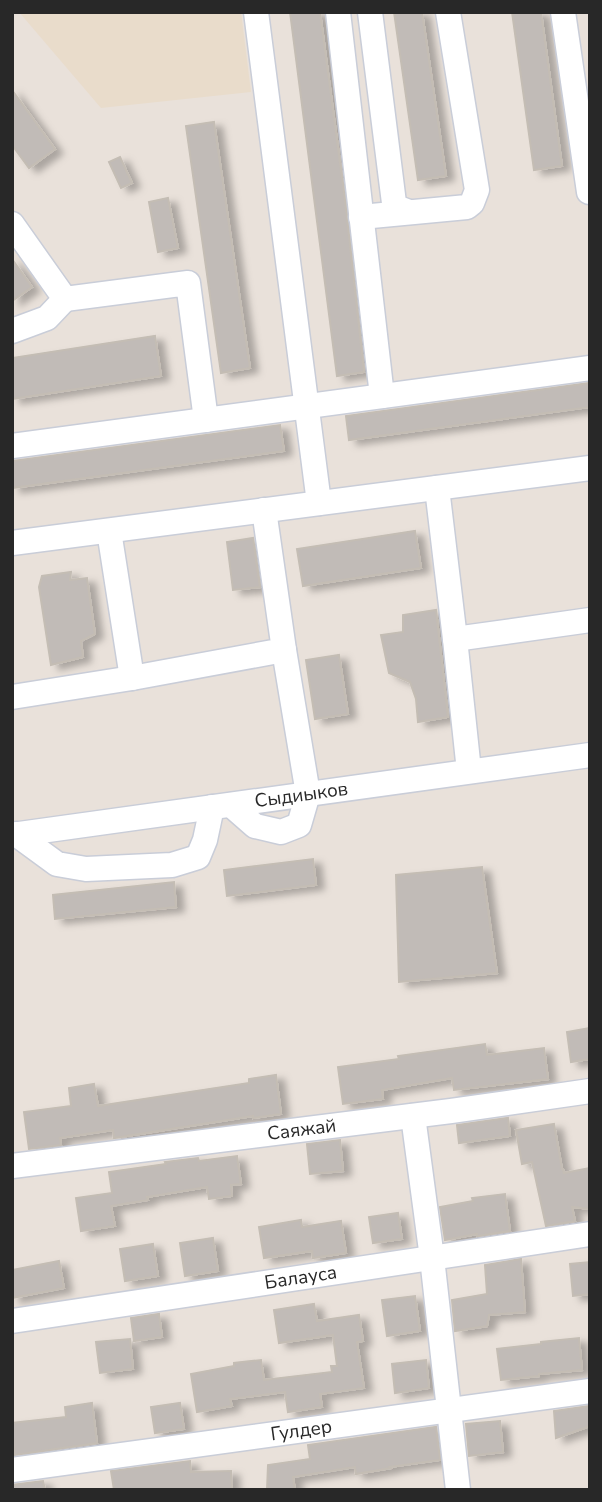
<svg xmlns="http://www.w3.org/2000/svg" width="602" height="1502" viewBox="0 0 602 1502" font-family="'Nunito Sans',sans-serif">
	<defs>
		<filter id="shadow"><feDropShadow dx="8" dy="4.5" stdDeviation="3.5" flood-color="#0004"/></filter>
	</defs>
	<rect width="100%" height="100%" fill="#e9e1da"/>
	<path fill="#e9dccb" d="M 19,12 L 241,12 L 251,92 L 101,108 Z"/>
	<path fill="#c1bbb7" stroke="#c4bdb4" stroke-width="2" filter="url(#shadow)" d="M 290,12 L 320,12 L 345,200 L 364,372 L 337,376 Z
		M 394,12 L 422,12 L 446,176 L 418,180 Z
		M 512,12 L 541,12 L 562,166 L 534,170 Z
		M 12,90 L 55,149 L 29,168 L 12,145 Z
		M 214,122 L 250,368 L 221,373 L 186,126 Z
		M 120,157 L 132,183 L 121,188 L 109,162 Z
		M 168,198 L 178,248 L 158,252 L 149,202 Z
		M 12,259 L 32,287 L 12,301 Z
		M 155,336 L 161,376 L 12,399 L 12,358 Z
		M 590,383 L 590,407 L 349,440 L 346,416 Z
		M 280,425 L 284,451 L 12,488 L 12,461 Z
		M 415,531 L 421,568 L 303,586 L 297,549 Z
		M 253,538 L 260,587 L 233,590 L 227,542 Z
		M 71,572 L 70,580 L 87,578 L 95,634 L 81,641 L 83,657 L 51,665 L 39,587 L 42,576 Z
		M 436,610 L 448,717 L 418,722 L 416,699 L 410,682 L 389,673 L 381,635 L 403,632 L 403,615 Z
		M 339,655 L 348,714 L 315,719 L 306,660 Z
		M 313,859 L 316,885 L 227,896 L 224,870 Z
		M 482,867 L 497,973 L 399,982 L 396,875 Z
		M 174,882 L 176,907 L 55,919 L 53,895 Z
		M 590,1028 L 590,1059 L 571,1062 L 567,1032 Z
		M 485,1044 L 487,1055 L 544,1048 L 548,1079 L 454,1090 L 452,1078 L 382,1090 L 383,1099 L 343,1104 L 338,1067 L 399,1059 L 398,1056 Z
		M 276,1075 L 281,1114 L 253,1118 L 253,1116 L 114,1138 L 113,1130 L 60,1138 L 61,1145 L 29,1149 L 24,1112 L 71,1106 L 69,1088 L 94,1084 L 98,1106 L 249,1083 L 249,1079 Z
		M 508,1118 L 510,1136 L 459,1143 L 457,1125 Z
		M 554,1124 L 562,1169 L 563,1169 L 564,1173 L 590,1168 L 590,1209 L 572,1207 L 575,1221 L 546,1226 L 532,1162 L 522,1164 L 516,1130 Z
		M 340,1140 L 343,1171 L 310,1174 L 307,1144 Z
		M 237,1156 L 241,1184 L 231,1185 L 232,1196 L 209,1199 L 207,1187 L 147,1197 L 148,1200 L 111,1206 L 115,1226 L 81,1231 L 76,1198 L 112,1193 L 109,1172 L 166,1164 L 165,1162 L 198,1158 L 199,1161 Z
		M 505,1194 L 510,1231 L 477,1236 L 477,1234 L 445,1240 L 440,1207 L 473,1201 L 472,1198 Z
		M 398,1213 L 402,1239 L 373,1243 L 369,1217 Z
		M 301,1220 L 302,1227 L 341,1221 L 346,1253 L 313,1258 L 312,1251 L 264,1258 L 259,1227 Z
		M 213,1238 L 218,1271 L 185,1276 L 180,1243 Z
		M 153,1244 L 158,1276 L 125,1281 L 120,1249 Z
		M 521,1259 L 525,1312 L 489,1315 L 487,1326 L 455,1331 L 452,1300 L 487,1294 L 485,1265 Z
		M 59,1261 L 64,1288 L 12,1298 L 12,1270 Z
		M 590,1262 L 590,1294 L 573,1296 L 570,1264 Z
		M 415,1296 L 420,1331 L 387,1336 L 382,1300 Z
		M 314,1304 L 317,1321 L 359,1315 L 363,1341 L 357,1342 L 364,1388 L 320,1394 L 322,1407 L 288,1412 L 285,1392 L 230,1399 L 232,1406 L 197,1412 L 191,1374 L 234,1366 L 234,1363 L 261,1360 L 264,1380 L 332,1372 L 331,1366 L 337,1366 L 333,1335 L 279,1343 L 274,1310 Z
		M 159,1314 L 162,1337 L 134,1341 L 131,1318 Z
		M 579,1338 L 582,1370 L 539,1374 L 539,1376 L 501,1380 L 497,1349 L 541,1344 L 541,1342 Z
		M 130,1339 L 133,1369 L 100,1373 L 96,1342 Z
		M 426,1360 L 429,1388 L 395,1393 L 392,1364 Z
		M 92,1403 L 97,1443 L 14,1455 L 12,1423 L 66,1417 L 65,1407 Z
		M 180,1403 L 184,1429 L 155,1433 L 151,1407 Z
		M 590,1406 L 590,1426 L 556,1438 L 554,1411 Z
		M 500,1421 L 503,1452 L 469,1456 L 466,1424 Z
		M 436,1427 L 440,1460 L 390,1467 L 391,1468 L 356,1474 L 355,1467 L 293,1477 L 295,1490 L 267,1490 L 268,1465 L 310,1459 L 308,1445 Z
		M 190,1461 L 191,1472 L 231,1471 L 232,1490 L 114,1490 L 111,1471 Z
		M 43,1481 L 45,1490 L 12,1490 L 12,1485 Z"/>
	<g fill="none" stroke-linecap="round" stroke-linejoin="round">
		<g stroke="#c9cdd8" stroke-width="27">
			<g id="minor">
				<path d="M 256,12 L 319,503"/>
				<path d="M 338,12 L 382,396"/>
				<path d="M 370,12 L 394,203 L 396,207 L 409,212"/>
				<path d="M 563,12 L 589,192"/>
				<path d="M 361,217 L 467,207 L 472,203 L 477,190 L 448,12"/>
				<path d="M 12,224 L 65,299 L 47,318 L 12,331"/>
				<path d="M 65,299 L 188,283 L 206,420"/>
				<path d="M 12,446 L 590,368"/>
				<path d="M 437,488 L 455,639 L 469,771"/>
				<path d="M 109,531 L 132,678"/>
				<path d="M 12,543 L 590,468"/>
				<path d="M 455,639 L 590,620"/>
				<path d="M 12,697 L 132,678 L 284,650 L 264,510"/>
				<path d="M 231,805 L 255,826 L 281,832 L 299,825 L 308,794 L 284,650"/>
				<path d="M 16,834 L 57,864 L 86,869 L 172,865 L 198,857 L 205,840 L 212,807"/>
				<path id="s1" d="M 12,835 L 590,755"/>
				<path d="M 413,1116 L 432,1258 L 458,1490"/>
				<path id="s2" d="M 12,1166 L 451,1111 L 590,1091"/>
				<path id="s3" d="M 12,1321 L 590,1234"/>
				<path id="s4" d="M 12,1470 L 590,1391"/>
			</g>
		</g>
		<use href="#minor" stroke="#fff" stroke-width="24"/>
	</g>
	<g text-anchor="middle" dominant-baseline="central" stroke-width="7" stroke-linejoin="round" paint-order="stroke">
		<g font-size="19" fill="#282828" stroke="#fff">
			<text stroke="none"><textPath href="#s1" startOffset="292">Сыдиыков</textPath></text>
			<text stroke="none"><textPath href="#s2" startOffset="292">Саяжай</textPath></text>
			<text stroke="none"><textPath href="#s3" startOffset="292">Балауса</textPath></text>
			<text stroke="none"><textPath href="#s4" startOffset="292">Гулдер</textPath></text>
		</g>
	</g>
	<rect width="602" height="1502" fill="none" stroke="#282828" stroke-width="28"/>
</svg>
